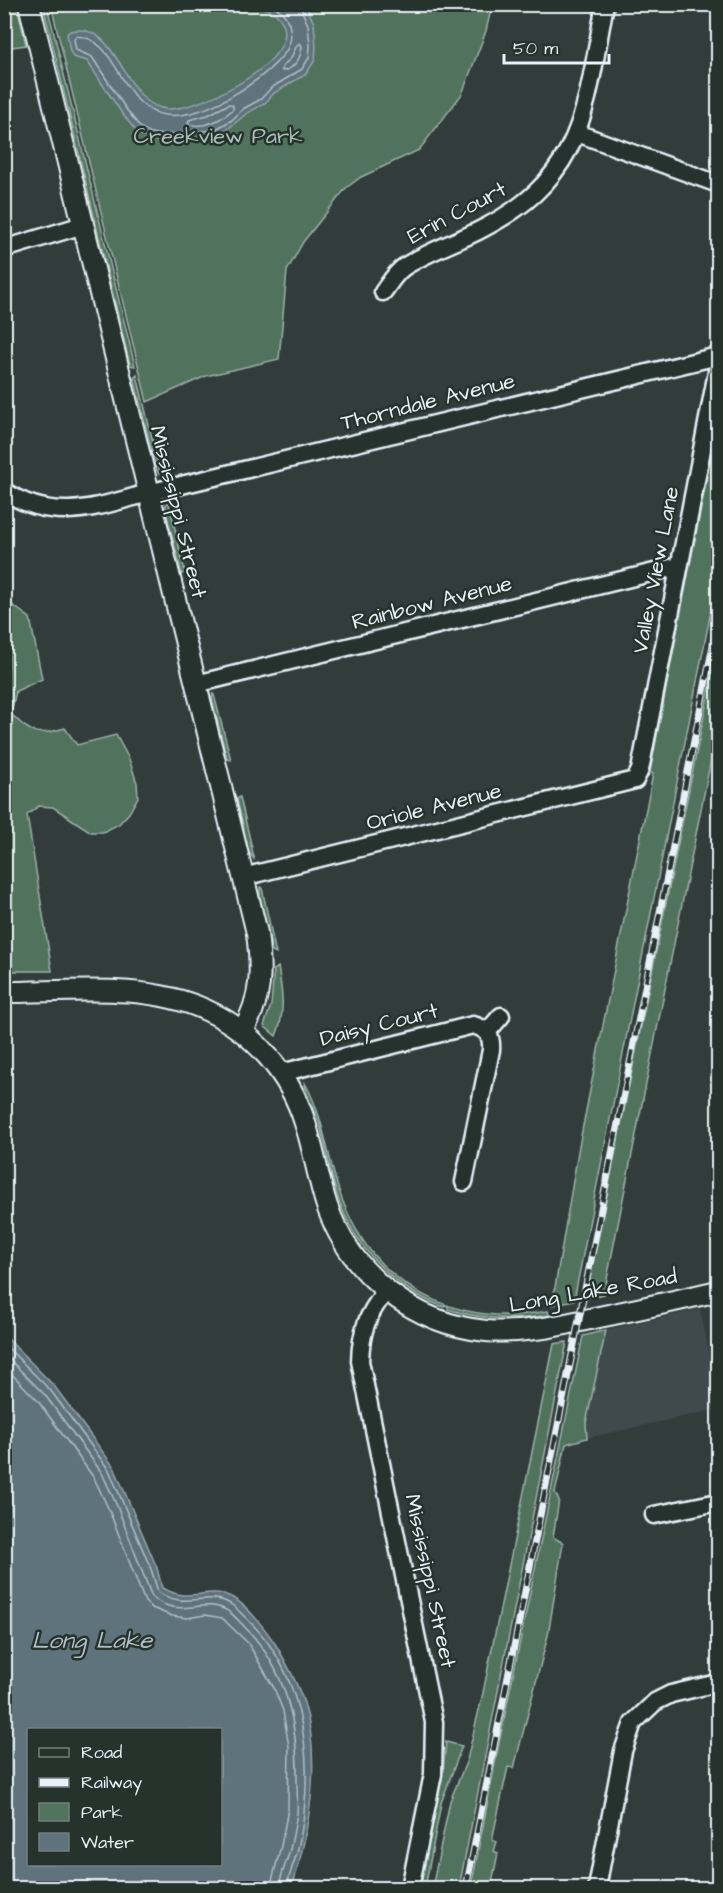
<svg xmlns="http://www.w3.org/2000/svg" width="723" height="1893" viewBox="0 0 723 1893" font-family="'Architects Daughter',sans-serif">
	<rect width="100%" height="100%" fill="#323d3b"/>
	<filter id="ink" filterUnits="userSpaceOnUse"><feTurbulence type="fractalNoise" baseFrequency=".0167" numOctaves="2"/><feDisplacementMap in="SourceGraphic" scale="12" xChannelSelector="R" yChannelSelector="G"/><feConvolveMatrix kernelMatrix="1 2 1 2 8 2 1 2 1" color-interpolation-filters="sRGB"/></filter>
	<g filter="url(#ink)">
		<path fill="#40494c" d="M 700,1309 L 718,1394 L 718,1409 L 587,1438 L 586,1423 L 606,1330 Z"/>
		<path fill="#51725d" stroke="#9cb2aa" stroke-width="1.5" d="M 5,5 L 17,5 L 26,45 L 5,48 L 5,44 L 7,43 C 11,29 5,19 5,5 Z
			M 43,5 L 47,5 L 135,366 L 130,365 Z
			M 51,5 L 492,5 L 486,31 L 462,94 L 419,150 L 361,177 L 346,188 L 303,242 L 287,271 L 279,359 L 206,376 L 147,402 Z
			M 137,375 L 160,472 L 159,474 L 156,469 L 134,378 Z
			M 718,420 L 718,576 L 574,1300 L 552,1305 L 579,1146 L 653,774 L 650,772 Z
			M 167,502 L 169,503 L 185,572 L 182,574 L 165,508 Z
			M 4,599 L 30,618 L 42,679 L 16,691 L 11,714 C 33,735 36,736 65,728 L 77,745 L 116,735 L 129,759 L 137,783 L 138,797 L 129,813 L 119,824 L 103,832 L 91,832 L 53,807 L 39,806 L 27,815 L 52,971 L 5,971 L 4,690 C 14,660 5,629 4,599 Z
			M 718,646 L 718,724 L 604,1294 L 586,1298 Z
			M 213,694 L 214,695 L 231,760 L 227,759 L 212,699 Z
			M 240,797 L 254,857 L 254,859 L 249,852 L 237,799 Z
			M 260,887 L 262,888 L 276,954 L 272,952 L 260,897 Z
			M 278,967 C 282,990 286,1013 276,1036 L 264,1026 L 271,1005 L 274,970 Z
			M 305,1083 C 327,1123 327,1164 344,1204 C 378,1290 460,1328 548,1311 L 549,1315 C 514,1321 481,1320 448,1309 L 448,1306 L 445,1305 L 444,1307 C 395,1290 355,1248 338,1198 C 330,1174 327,1150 320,1126 C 317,1114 304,1094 305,1083 Z
			M 606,1330 L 586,1423 L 587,1438 L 566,1444 L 555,1493 L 559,1500 L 553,1537 L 563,1543 L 548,1635 L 514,1768 L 508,1767 L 492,1840 L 497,1842 L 494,1851 L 498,1853 L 491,1888 L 471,1888 L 497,1753 L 583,1336 Z
			M 567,1342 L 459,1888 L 432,1888 L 450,1801 L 467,1760 L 483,1693 L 554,1344 Z
			M 446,1742 L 462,1746 L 441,1803 L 425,1888 L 420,1888 L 443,1771 Z"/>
		<path fill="#5f737c" stroke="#96a5ae" stroke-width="1.5" fill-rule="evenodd" d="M 255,5 L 305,5 L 314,23 L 316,46 L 315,60 L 306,74 L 274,93 L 265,103 L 246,114 L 224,132 L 215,136 L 162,142 L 148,139 L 136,131 L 121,112 L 87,61 L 73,57 L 70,51 L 67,34 L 70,31 C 121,20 122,106 167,109 C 199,111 318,54 276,14 C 270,10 262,7 255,5 Z
			M 5,1336 L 55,1387 L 114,1467 L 157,1568 L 162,1588 C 169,1591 176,1595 184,1595 C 202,1596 214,1588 233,1598 C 247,1605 267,1631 276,1645 C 287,1664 297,1682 304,1703 C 322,1760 309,1833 292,1888 L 5,1888 ZM 28,1730 L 220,1730 L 220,1864 L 28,1864 Z"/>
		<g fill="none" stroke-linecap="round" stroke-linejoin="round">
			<path stroke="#b1bfc6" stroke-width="1.5" d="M 270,4 C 279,8 286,14 289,24 C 292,34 291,45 284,54 C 262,82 202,120 165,115 C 119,108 119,37 76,36 L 74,39 L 76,50 L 92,57 L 126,109 L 140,127 L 149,133 L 163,135 L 214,130 L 232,120 L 243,109 L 261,99 L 271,88 L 302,69 L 309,58 L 310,46 L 308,25 L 299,4
				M 300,43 L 302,46 C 301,58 295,69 282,71 L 282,67 L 291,58 L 297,45 Z
				M 229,104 L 233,105 L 233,109 C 222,120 204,129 188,124 L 189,120 L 208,115 Z
				M 4,1344 L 51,1391 L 109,1470 L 151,1569 L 158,1592 C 186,1611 209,1589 232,1605 C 238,1609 243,1616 249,1621 C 299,1669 312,1745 304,1812 C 303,1826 300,1840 297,1853 C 293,1865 288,1877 287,1888
				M 4,1354 L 45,1395 L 102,1473 L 117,1506 L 152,1597 C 179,1620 202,1597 226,1610 C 232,1613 238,1620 243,1625 C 286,1668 298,1722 297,1781 C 297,1791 298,1802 297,1813 C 295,1825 293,1837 290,1849 C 287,1862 280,1875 279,1888
				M 4,1366 L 38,1401 L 94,1478 L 109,1510 L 145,1602 L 152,1608 L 172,1616 L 187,1618 L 205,1615 L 222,1618 L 248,1643 L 274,1688 L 283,1711 L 289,1747 L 288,1809 L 281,1846 L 270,1888"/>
			<g stroke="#e8f1f8" stroke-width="21">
				<path id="minor" d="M 577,133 L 718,184
					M 4,249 L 83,225
					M 383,292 C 389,284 396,272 404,267 C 423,254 456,242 478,231 C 585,178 585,110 605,4
					M 4,491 C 54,524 96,507 148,493 L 718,356
					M 196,684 L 679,566
					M 243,877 L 635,780 L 640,770 L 718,367
					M 488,1031 L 501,1016
					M 281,1073 L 473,1025 C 488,1029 492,1036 491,1050 L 464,1182
					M 386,1291 C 367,1315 361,1330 360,1361 L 434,1722 L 433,1774 L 410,1888
					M 654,1515 L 718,1502
					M 597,1888 L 623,1751 L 633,1723 L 655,1702 L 671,1694 L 718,1683"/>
			</g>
			<g stroke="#e8f1f8" stroke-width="24">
				<path id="tertiary" d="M 29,4 L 257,933 C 262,972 262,996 243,1031
					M 4,992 C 69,992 146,982 206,1010 C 253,1031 290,1074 305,1123 C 314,1150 318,1179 327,1206 C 351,1275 414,1324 486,1331 C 525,1334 561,1325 599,1317 C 639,1309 679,1300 718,1291"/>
			</g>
			<use href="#minor" stroke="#26332d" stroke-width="16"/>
			<use href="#tertiary" stroke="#26332d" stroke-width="20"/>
			<g stroke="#e8f1f8" stroke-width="7">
				<path id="rail" d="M 466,1888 L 718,620"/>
			</g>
			<use href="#rail" stroke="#26332d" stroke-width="4.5" stroke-dasharray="14" stroke-linecap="butt"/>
		</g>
	</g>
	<g text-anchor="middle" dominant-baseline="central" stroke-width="5" stroke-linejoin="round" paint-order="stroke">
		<g font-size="22" fill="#acbeba" stroke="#26332d">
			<text x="218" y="136">Creekview Park</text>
		</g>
		<g font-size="22" fill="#e8f1f8" stroke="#26332d">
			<text transform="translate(457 213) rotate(-28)">Erin Court</text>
			<text transform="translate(428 402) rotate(-14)">Thorndale Avenue</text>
			<text transform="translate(178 512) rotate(76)">Mississippi Street</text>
			<text transform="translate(656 570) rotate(-79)">Valley View Lane</text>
			<text transform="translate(432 603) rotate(-14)">Rainbow Avenue</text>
			<text transform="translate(434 807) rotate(-14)">Oriole Avenue</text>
			<text transform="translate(379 1025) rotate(-14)">Daisy Court</text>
			<text transform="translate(593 1291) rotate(-10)">Long Lake Road</text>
			<text transform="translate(430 1581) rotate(78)">Mississippi Street</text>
		</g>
		<g font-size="24" font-style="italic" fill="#b1bfc6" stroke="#26332d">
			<text x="92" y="1641">Long Lake</text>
		</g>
	</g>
	<rect width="723" height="1893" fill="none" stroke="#26332d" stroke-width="24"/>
	<rect x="12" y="12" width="699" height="1869" fill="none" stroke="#e8f1f8" stroke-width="2" filter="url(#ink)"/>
	<rect x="27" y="1728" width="195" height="138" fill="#26332d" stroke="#747f7e" stroke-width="1.5"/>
	<rect x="39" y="1748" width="30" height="9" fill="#26332d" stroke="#747f7e" stroke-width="1.5"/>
	<text x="81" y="1758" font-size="18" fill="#e8f1f8">Road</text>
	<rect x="39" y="1778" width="30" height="9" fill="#e8f1f8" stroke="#747f7e" stroke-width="1.5"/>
	<text x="81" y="1788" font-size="18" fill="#e8f1f8">Railway</text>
	<rect x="39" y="1803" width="30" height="18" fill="#51725d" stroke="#747f7e" stroke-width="1.5"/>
	<text x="81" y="1818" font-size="18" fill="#e8f1f8">Park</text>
	<rect x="39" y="1833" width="30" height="18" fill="#5f737c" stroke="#747f7e" stroke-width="1.5"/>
	<text x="81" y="1848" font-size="18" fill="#e8f1f8">Water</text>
	<path d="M504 54v9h105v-9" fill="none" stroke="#e8f1f8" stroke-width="3"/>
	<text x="513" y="54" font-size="18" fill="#e8f1f8" stroke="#26332d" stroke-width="4.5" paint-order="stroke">50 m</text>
</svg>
